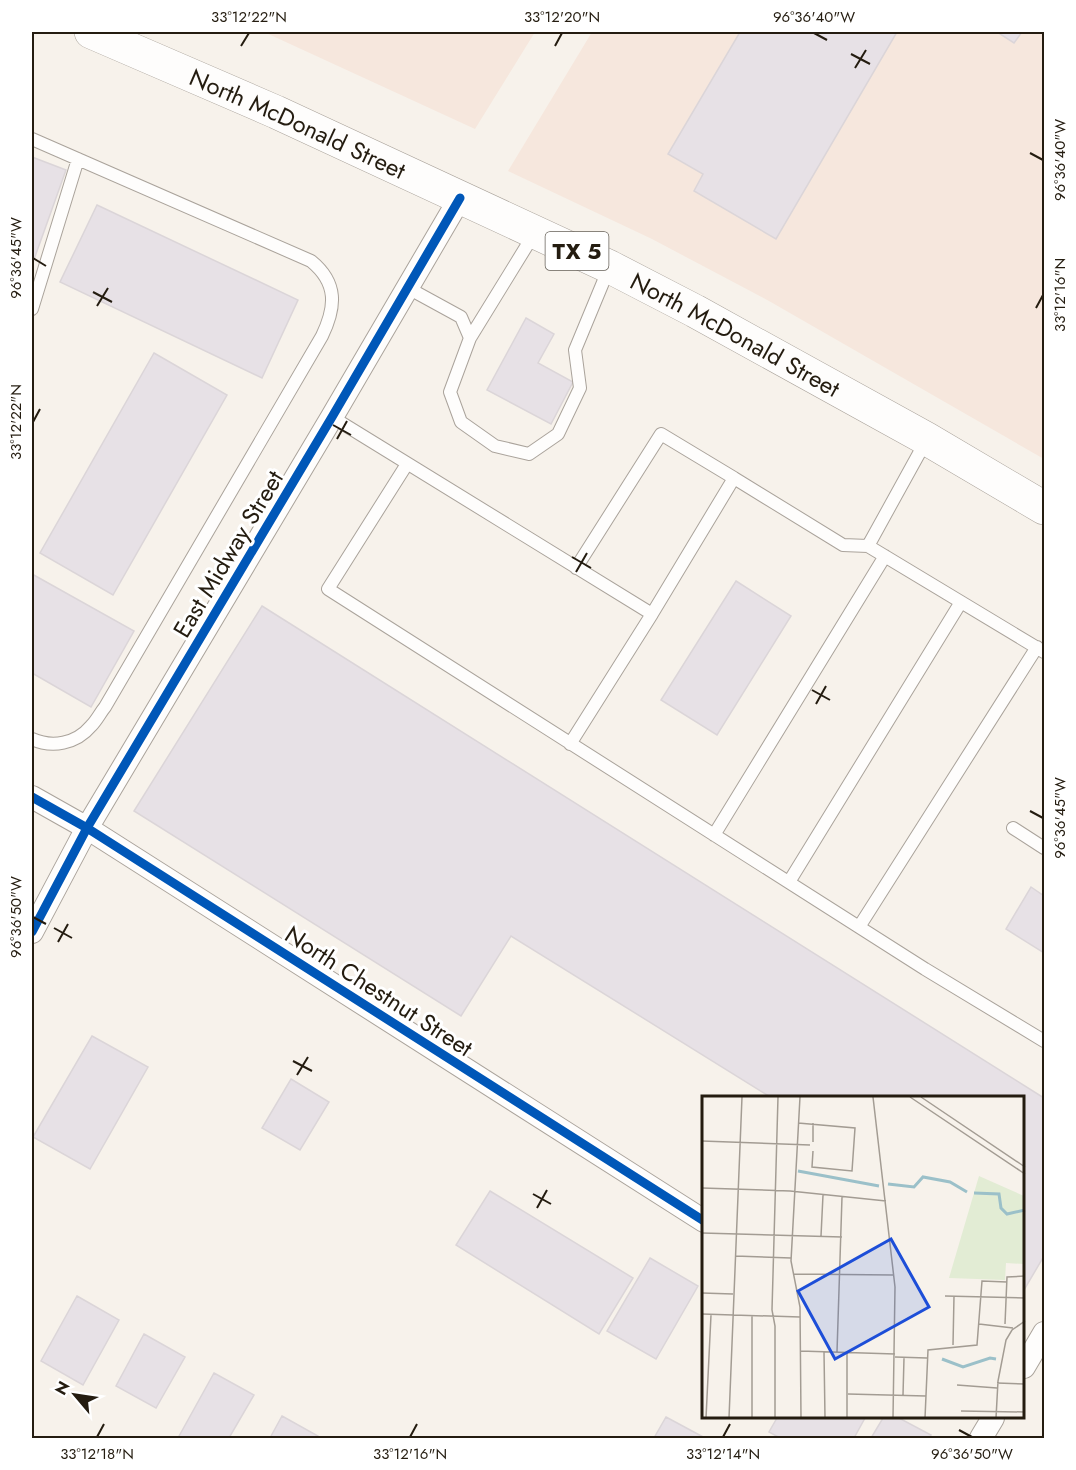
<svg xmlns="http://www.w3.org/2000/svg" width="1076" height="1470" viewBox="0 0 1076 1470" font-family="Jost,sans-serif">
	<rect width="100%" height="100%" fill="#f7f2eb"/>
	<path fill="#f6e7dd" d="M 264,32 L 535,32 L 475,129 Z
		M 592,32 L 1044,32 L 1044,459 L 769,301 L 652,239 L 508,171 Z"/>
	<path fill="#e7e1e6" stroke="#dbd5d8" stroke-width="1.5" d="M 740,32 L 897,32 L 776,239 L 694,191 L 703,174 L 668,154 Z
		M 997,32 L 1022,32 L 1014,43 Z
		M 32,157 L 66,170 L 32,265 Z
		M 97,205 L 298,300 L 262,378 L 60,282 Z
		M 526,318 L 554,334 L 538,363 L 573,382 L 551,424 L 487,390 Z
		M 154,353 L 227,395 L 113,595 L 40,553 Z
		M 32,574 L 134,631 L 91,707 L 32,673 Z
		M 736,581 L 791,616 L 717,735 L 661,700 Z
		M 262,606 L 1044,1098 L 1044,1256 L 1024,1290 L 1024,1098 L 772,1098 L 511,936 L 461,1016 L 134,811 Z
		M 1031,887 L 1044,896 L 1044,953 L 1006,929 Z
		M 92,1036 L 148,1067 L 90,1169 L 33,1137 Z
		M 291,1079 L 329,1102 L 300,1150 L 262,1128 Z
		M 490,1191 L 633,1278 L 599,1334 L 456,1245 Z
		M 650,1258 L 698,1286 L 656,1359 L 607,1331 Z
		M 77,1296 L 119,1320 L 83,1385 L 41,1361 Z
		M 144,1334 L 185,1357 L 156,1408 L 116,1386 Z
		M 214,1373 L 254,1395 L 229,1438 L 178,1438 Z
		M 282,1416 L 318,1436 L 317,1438 L 270,1438 Z
		M 666,1417 L 705,1438 L 654,1438 Z
		M 777,1418 L 865,1418 L 854,1438 L 780,1438 L 769,1432 Z
		M 883,1418 L 899,1418 L 931,1435 L 929,1438 L 871,1438 Z"/>
	<g fill="none" stroke-linecap="round" stroke-linejoin="round">
		<g stroke="#aaa39b" stroke-width="14">
			<path id="lane" d="M 32,139 L 311,261 C 338,283 336,307 322,336 L 105,707 C 100,713 97,720 91,726 C 76,744 52,748 32,739
				M 408,288 L 461,317 L 470,338 L 450,392 L 461,422 L 495,446 L 529,454 L 558,434 L 580,388 L 575,350 L 609,268
				M 32,309 L 78,159
				M 470,338 L 534,234
				M 332,417 L 652,614 L 734,478 L 843,545 L 868,546 L 927,439
				M 407,464 L 328,589 L 925,969 L 1044,1041
				M 868,546 L 1044,652
				M 576,568 L 661,434 L 734,478
				M 570,744 L 652,614
				M 1013,828 L 1044,848
				M 714,835 L 885,556
				M 789,882 L 961,602
				M 859,927 L 1037,647"/>
		</g>
		<g stroke="#aaa39b" stroke-width="24">
			<path id="street" d="M 32,797 L 87,828 L 704,1221
				M 32,932 L 87,828 L 332,417 L 460,198
				M 1024,1367 L 1044,1333
				M 981,1438 L 993,1418"/>
		</g>
		<g stroke="#aaa39b" stroke-width="34">
			<g id="primary">
				<path id="s1" d="M 91,32 L 276,112 L 610,267 L 695,311 L 927,439 L 1044,508"/>
			</g>
		</g>
		<use href="#lane" stroke="#fefdfc" stroke-width="12"/>
		<use href="#street" stroke="#fefdfc" stroke-width="22"/>
		<use href="#primary" stroke="#fefdfc" stroke-width="33"/>
		<g stroke="#fff" stroke-width="13">
			<path id="cycleway" d="M 32,797 L 87,828 L 704,1221
				M 32,932 L 87,828 L 332,417 L 460,198"/>
		</g>
		<use href="#cycleway" stroke="#0057b8" stroke-width="9"/>
	</g>
	<path fill="none" stroke="#241c10" stroke-width="2" d="M 814,33 L 827,40M 241,46 L 249,33M 555,46 L 562,33M 851,54 L 870,64M 855,68 L 866,50M 1030,153 L 1043,160M 33,258 L 46,266M 93,292 L 112,302M 97,306 L 108,288M 1036,308 L 1043,295M 33,422 L 40,409M 333,425 L 351,435M 337,439 L 347,421M 572,557 L 591,568M 576,572 L 587,553M 812,690 L 830,700M 816,704 L 826,686M 1030,811 L 1043,818M 33,917 L 46,924M 54,928 L 72,938M 58,942 L 68,924M 293,1061 L 312,1071M 297,1075 L 308,1057M 533,1194 L 551,1204M 537,1208 L 547,1190M 959,1430 L 972,1437M 97,1437 L 104,1424M 410,1437 L 417,1424M 723,1437 L 730,1424"/>
	<g text-anchor="middle" dominant-baseline="central" stroke-width="6" stroke-linejoin="round" paint-order="stroke">
		<rect fill="#fff" stroke="#666058" stroke-width="1.5" x="545.5" y="232" width="63" height="38" rx="4.5"/>
		<g font-size="22" font-weight="bold" fill="#241c10">
			<text x="577" y="251">TX 5</text>
		</g>
		<g font-size="24" fill="#241c10" stroke="#fff">
			<text stroke="none"><textPath href="#s1" startOffset="226">North McDonald Street</textPath></text>
			<text stroke="none"><textPath href="#s1" startOffset="712">North McDonald Street</textPath></text>
			<text transform="translate(228 554) rotate(-59)">East Midway Street</text>
			<text transform="translate(379 991) rotate(33)">North Chestnut Street</text>
		</g>
	</g>
	<g transform="translate(702 1096)">
		<rect width="322" height="322" fill="#f7f2eb"/>
		<path d="M 277,80 L 322,100 L 322,168 L 304,167 L 303,184 L 247,182 Z" fill="#e2ecd4"/>
		<path fill="none" stroke="#9bc0c9" stroke-width="3" d="M 96,75 L 177,90M 186,88 L 212,91 L 221,81 L 248,86 L 265,96M 272,97 L 297,98 L 299,112 L 305,118 L 323,114M 240,263 L 261,271 L 288,262 L 294,263"/>
		<path fill="none" stroke="#a39c93" stroke-width="1.5" d="M 98,1 L 89,165 L 98,211 L 99,322M 171,1 L 193,191 L 191,322M 208,1 L 323,78M 219,1 L 323,71M 96,27 L 153,32 L 150,75 L 110,71 L 111,55M 0,45 L 108,49M 111,46 L 111,27M 0,92 L 88,95 L 184,105M 0,137 L 140,141M 119,140 L 121,99M 33,160 L 89,162M 91,178 L 191,179M 0,197 L 31,198M 243,200 L 323,202M 0,218 L 98,221M 277,228 L 311,232M 303,228 L 305,181 L 323,180M 251,249 L 252,200M 98,255 L 193,258M 122,256 L 123,322M 135,256 L 140,101M 145,256 L 145,322M 193,261 L 225,262M 295,287 L 323,288M 255,289 L 295,292M 146,298 L 224,300M 201,299 L 202,262M 259,315 L 323,316M 4,322 L 9,219M 27,322 L 40,1M 50,322 L 50,220M 73,322 L 73,230 L 70,214 L 76,1M 223,322 L 226,254 L 275,249 L 280,185 L 305,186M 294,322 L 296,285 L 304,244 L 310,234 L 323,225"/>
		<path fill="#1d4ed8" fill-opacity="0.15" stroke="#1d4ed8" stroke-width="3" d="M 189,143 L 227,211 L 133,263 L 96,195 Z"/>
		<rect width="322" height="322" fill="none" stroke="#241c10" stroke-width="3"/>
	</g>
	<rect width="1076" height="1470" fill="none" stroke="#ffffff" stroke-width="66"/>
	<g transform="translate(75 1395) rotate(299)" stroke="#ffffff" stroke-width="4.5" paint-order="stroke">
	<path d="M0-4.5L10 22L0 15L-10 22Z" fill="#241c10"/>
	<text y="-9" font-size="16" font-weight="bold" text-anchor="middle" fill="#241c10">N</text>
	</g>
	<rect x="33" y="33" width="1010" height="1404" fill="none" stroke="#241c10" stroke-width="2"/>
	<g font-size="15" text-anchor="middle" fill="#241c10">
		<text x="249" y="22">33°12'22"N</text>
		<text x="562" y="22">33°12'20"N</text>
		<text x="814" y="22">96°36'40"W</text>
		<text transform="translate(1060 160) rotate(-90)" y="5">96°36'40"W</text>
		<text transform="translate(16 258) rotate(-90)" y="5">96°36'45"W</text>
		<text transform="translate(1060 295) rotate(-90)" y="5">33°12'16"N</text>
		<text transform="translate(16 422) rotate(-90)" y="5">33°12'22"N</text>
		<text transform="translate(1060 818) rotate(-90)" y="5">96°36'45"W</text>
		<text transform="translate(16 917) rotate(-90)" y="5">96°36'50"W</text>
		<text x="97" y="1459">33°12'18"N</text>
		<text x="410" y="1459">33°12'16"N</text>
		<text x="723" y="1459">33°12'14"N</text>
		<text x="972" y="1459">96°36'50"W</text>
	</g>
</svg>
